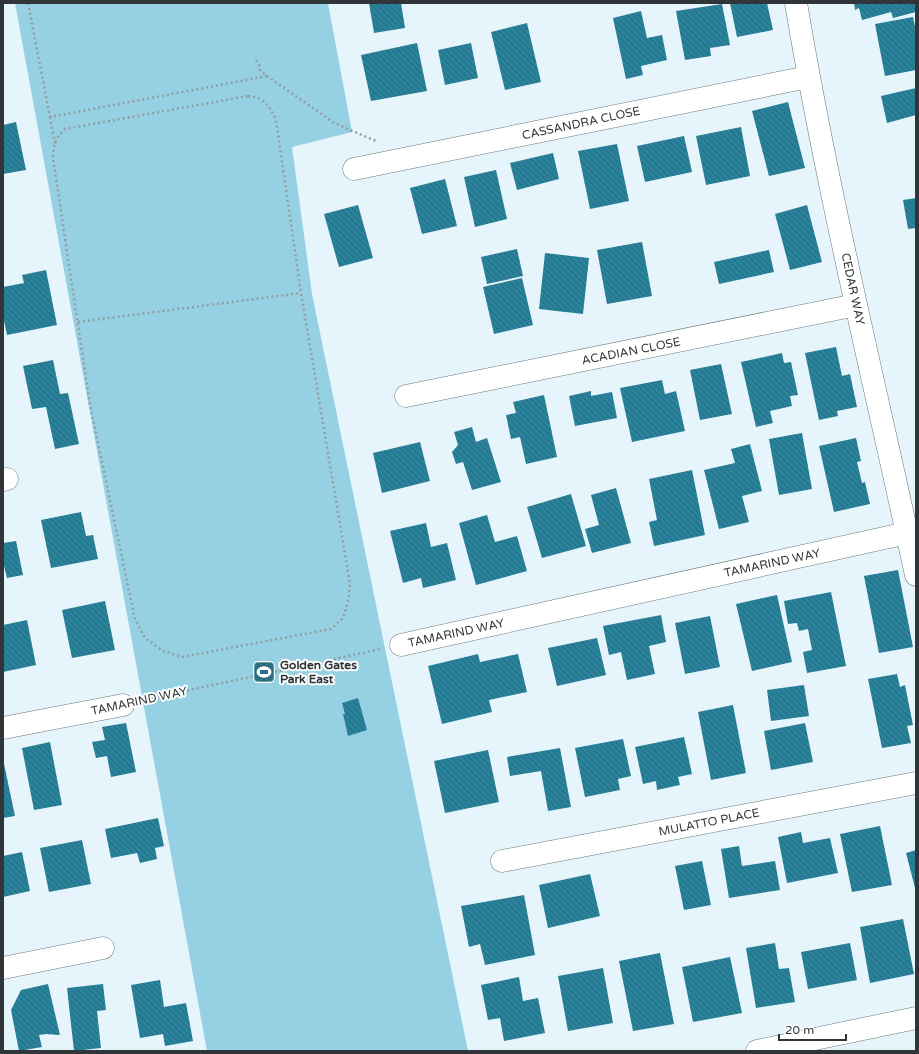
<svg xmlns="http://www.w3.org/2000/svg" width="919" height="1054" viewBox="0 0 919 1054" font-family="'Varela Round',sans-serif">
	<defs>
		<pattern id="building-back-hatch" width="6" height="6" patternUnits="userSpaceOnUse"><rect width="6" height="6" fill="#2a829a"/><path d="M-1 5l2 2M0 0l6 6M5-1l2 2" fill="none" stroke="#246b7f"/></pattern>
	</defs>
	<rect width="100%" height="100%" fill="#e5f5fb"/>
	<path fill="#95d0e3" d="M 15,3 L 328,3 L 352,132 L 292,147 L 312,294 L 468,1051 L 207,1051 Z"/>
	<path fill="url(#building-back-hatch)" d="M 369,3 L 401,3 L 405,28 L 374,33 Z
		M 730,3 L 767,3 L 773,30 L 737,37 Z
		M 854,3 L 916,3 L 916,12 L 893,18 L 891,12 L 862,20 L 859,8 L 855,10 Z
		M 722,4 L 730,45 L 710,48 L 711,56 L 685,60 L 676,11 Z
		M 641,11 L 647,38 L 662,35 L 667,60 L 641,66 L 643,75 L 626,79 L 613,18 Z
		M 913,17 L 916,31 L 916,70 L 885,76 L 875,24 Z
		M 527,23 L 541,82 L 505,90 L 491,32 Z
		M 417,43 L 427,91 L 371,101 L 361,55 Z
		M 471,43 L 478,78 L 445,85 L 438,50 Z
		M 916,88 L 916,115 L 887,123 L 881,96 Z
		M 788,102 L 805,168 L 769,176 L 752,111 Z
		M 16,122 L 26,170 L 3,174 L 3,125 Z
		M 741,127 L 750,176 L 706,185 L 696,136 Z
		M 684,136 L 692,172 L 645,182 L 637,146 Z
		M 617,144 L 629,201 L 590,209 L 578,151 Z
		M 553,153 L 559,179 L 517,190 L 510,163 Z
		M 496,170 L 507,219 L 475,227 L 464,177 Z
		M 445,179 L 457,226 L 422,234 L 410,188 Z
		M 916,198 L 916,228 L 908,229 L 903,200 Z
		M 358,205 L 373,258 L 339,267 L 324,214 Z
		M 807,205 L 822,262 L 790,270 L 775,214 Z
		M 642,242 L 652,296 L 607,304 L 597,250 Z
		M 517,249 L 523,276 L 487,284 L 481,257 Z
		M 769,250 L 774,272 L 719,284 L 714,262 Z
		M 545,253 L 589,258 L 583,314 L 539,309 Z
		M 46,270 L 57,325 L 7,335 L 3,316 L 3,287 L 24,283 L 22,275 Z
		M 522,278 L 533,325 L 494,334 L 483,287 Z
		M 836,347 L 842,376 L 850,374 L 857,407 L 837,411 L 838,416 L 819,420 L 805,353 Z
		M 782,353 L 784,363 L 791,362 L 798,395 L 790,396 L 792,406 L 770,411 L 773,423 L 756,427 L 741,362 Z
		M 53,360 L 60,394 L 68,393 L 79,444 L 55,449 L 46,407 L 32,409 L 23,366 Z
		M 721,364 L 732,414 L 700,420 L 690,370 Z
		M 662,380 L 665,394 L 676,391 L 685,431 L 632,442 L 620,388 Z
		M 591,391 L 591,396 L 612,392 L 617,418 L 575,426 L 569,396 Z
		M 544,395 L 557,457 L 526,464 L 520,437 L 511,439 L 506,415 L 516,413 L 513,402 Z
		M 472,427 L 476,442 L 487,438 L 501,482 L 472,490 L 463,462 L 456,464 L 452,452 L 458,445 L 454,432 Z
		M 802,433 L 812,489 L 779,495 L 769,439 Z
		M 856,438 L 861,461 L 857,462 L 862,483 L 865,482 L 870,504 L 834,512 L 819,446 Z
		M 420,442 L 430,481 L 382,493 L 373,453 Z
		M 750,444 L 762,491 L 742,496 L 749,522 L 719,529 L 704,470 L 735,463 L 731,449 Z
		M 692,470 L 705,535 L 654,546 L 649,522 L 657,520 L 649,479 Z
		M 616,488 L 631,543 L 592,553 L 585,529 L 599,525 L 591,495 Z
		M 571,494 L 586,546 L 542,558 L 527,507 Z
		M 81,512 L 86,536 L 93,535 L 98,559 L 51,568 L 41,520 Z
		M 487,515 L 495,542 L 517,536 L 527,571 L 476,585 L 459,523 Z
		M 426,523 L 431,547 L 447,543 L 456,580 L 423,588 L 421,578 L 403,583 L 390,531 Z
		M 16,541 L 23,575 L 7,578 L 4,566 L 3,567 L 3,543 Z
		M 898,570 L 913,647 L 879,653 L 864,576 Z
		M 831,592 L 846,666 L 807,673 L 803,652 L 812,650 L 808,629 L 799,631 L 797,623 L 788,624 L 784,601 Z
		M 777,595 L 792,662 L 752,671 L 736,604 Z
		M 105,601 L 115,650 L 72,658 L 62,610 Z
		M 661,615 L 666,642 L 649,646 L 655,674 L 627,680 L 621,652 L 609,655 L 603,626 Z
		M 710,616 L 720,667 L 685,674 L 675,623 Z
		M 27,620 L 36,665 L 3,672 L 3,625 Z
		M 597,638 L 606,675 L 557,686 L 548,648 Z
		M 478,654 L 480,662 L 518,654 L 527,692 L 489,700 L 492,712 L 442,724 L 428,666 Z
		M 897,674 L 900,687 L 905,685 L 913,725 L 907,726 L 911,743 L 882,748 L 868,679 Z
		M 804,685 L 809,716 L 771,721 L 767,690 Z
		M 358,698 L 367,730 L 348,736 L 343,714 L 345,714 L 342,703 Z
		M 733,705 L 746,773 L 711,780 L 698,712 Z
		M 126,723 L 136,772 L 111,777 L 107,756 L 96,758 L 92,742 L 105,740 L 102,727 Z
		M 805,723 L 813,762 L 771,770 L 764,731 Z
		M 684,737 L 692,774 L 678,777 L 680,785 L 657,790 L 656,781 L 643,784 L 635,747 Z
		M 623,739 L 631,776 L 618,779 L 620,790 L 585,797 L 575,748 Z
		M 50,742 L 62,805 L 34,810 L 22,748 Z
		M 560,748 L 571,807 L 548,811 L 541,771 L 510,776 L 507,757 Z
		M 488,750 L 499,802 L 445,813 L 434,761 Z
		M 3,759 L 15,816 L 3,818 Z
		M 158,818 L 164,846 L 155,848 L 157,859 L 140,863 L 137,853 L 111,858 L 105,829 Z
		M 880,826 L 892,885 L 852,892 L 840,834 Z
		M 801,832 L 803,843 L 830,838 L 838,873 L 787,883 L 778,837 Z
		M 82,840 L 91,884 L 49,892 L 40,848 Z
		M 739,846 L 742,866 L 775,861 L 780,890 L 729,898 L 721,849 Z
		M 916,850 L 916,888 L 915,888 L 906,853 Z
		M 22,852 L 30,891 L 3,897 L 3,856 Z
		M 702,861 L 711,905 L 684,910 L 675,866 Z
		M 590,874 L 600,916 L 548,928 L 539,885 Z
		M 524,895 L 535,955 L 485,965 L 480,944 L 469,947 L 461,906 Z
		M 903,919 L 914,974 L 870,983 L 860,927 Z
		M 775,943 L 779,969 L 789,968 L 795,1002 L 756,1008 L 746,948 Z
		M 850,943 L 857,980 L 808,989 L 801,952 Z
		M 660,953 L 674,1024 L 633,1031 L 619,961 Z
		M 730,957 L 742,1013 L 693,1022 L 682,967 Z
		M 603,968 L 613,1023 L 568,1031 L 558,976 Z
		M 519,977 L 523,1001 L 538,998 L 545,1033 L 504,1041 L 500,1018 L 488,1020 L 481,985 Z
		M 160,980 L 164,1007 L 186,1003 L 193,1041 L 165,1046 L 163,1034 L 140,1038 L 131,985 Z
		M 48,984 L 60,1035 L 46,1034 L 39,1035 L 42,1047 L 19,1051 L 11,1010 L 21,990 Z
		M 103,984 L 106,1010 L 97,1011 L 101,1048 L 74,1051 L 67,988 Z"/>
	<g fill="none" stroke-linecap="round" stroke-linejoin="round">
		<g stroke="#6b797e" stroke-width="23">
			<path id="street" d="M 796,3 C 828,195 875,384 916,575
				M 354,169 L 808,77
				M 406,396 L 856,305
				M 3,480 L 7,479
				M 401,645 L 907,533
				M 3,728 L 123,705
				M 502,861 L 916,783
				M 3,968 L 103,948
				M 757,1051 L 916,1018"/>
		</g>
		<path stroke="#929ea2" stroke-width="2.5" stroke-dasharray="2 3" stroke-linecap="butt" d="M 28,3 L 50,117 L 267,76
			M 256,60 L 259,65 L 260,70 L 267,76 L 333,122 L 343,127 L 376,141
			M 248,96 C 265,98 269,105 276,120 L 301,293 L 350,584 L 348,602 L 343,618 L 331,629 L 182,657 L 163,651 L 145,638 L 135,619 L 90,405 L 53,158 C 53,146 56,137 65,129 Z
			M 50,117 L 55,144
			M 78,322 L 301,293
			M 143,700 L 381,649"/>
		<use href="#street" stroke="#fff" stroke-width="22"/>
	</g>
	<defs>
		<g id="stadium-square" transform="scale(1.15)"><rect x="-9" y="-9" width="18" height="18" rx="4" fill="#2e7083" stroke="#fff"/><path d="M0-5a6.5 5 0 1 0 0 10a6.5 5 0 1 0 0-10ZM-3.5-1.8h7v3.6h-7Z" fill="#fff"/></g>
	</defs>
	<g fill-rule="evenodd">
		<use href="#stadium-square" x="264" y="672"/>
	</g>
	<g text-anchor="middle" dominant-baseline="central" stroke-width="4" stroke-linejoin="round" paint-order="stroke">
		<g font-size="12" fill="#2f3538" stroke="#fff">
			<text transform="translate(581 123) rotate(-12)">CASSANDRA CLOSE</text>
			<text transform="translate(853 289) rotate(78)">CEDAR WAY</text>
			<text transform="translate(631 351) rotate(-11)">ACADIAN CLOSE</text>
			<text transform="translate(772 563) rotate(-12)">TAMARIND WAY</text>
			<text transform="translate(456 633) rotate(-12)">TAMARIND WAY</text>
			<text transform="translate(139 701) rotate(-12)">TAMARIND WAY</text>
			<text transform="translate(709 822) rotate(-11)">MULATTO PLACE</text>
		</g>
		<g font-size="12" font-weight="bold" fill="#2f3538" stroke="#fff" text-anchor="start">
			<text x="280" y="665">Golden Gates<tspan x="280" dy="14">Park East</tspan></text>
		</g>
	</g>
	<rect width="919" height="1054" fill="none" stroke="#2f3538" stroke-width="8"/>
	<path d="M779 1034v6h67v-6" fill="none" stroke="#2f3538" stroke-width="2"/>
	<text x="785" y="1034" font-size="12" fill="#2f3538" stroke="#ffffff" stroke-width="3" paint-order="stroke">20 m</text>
</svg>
